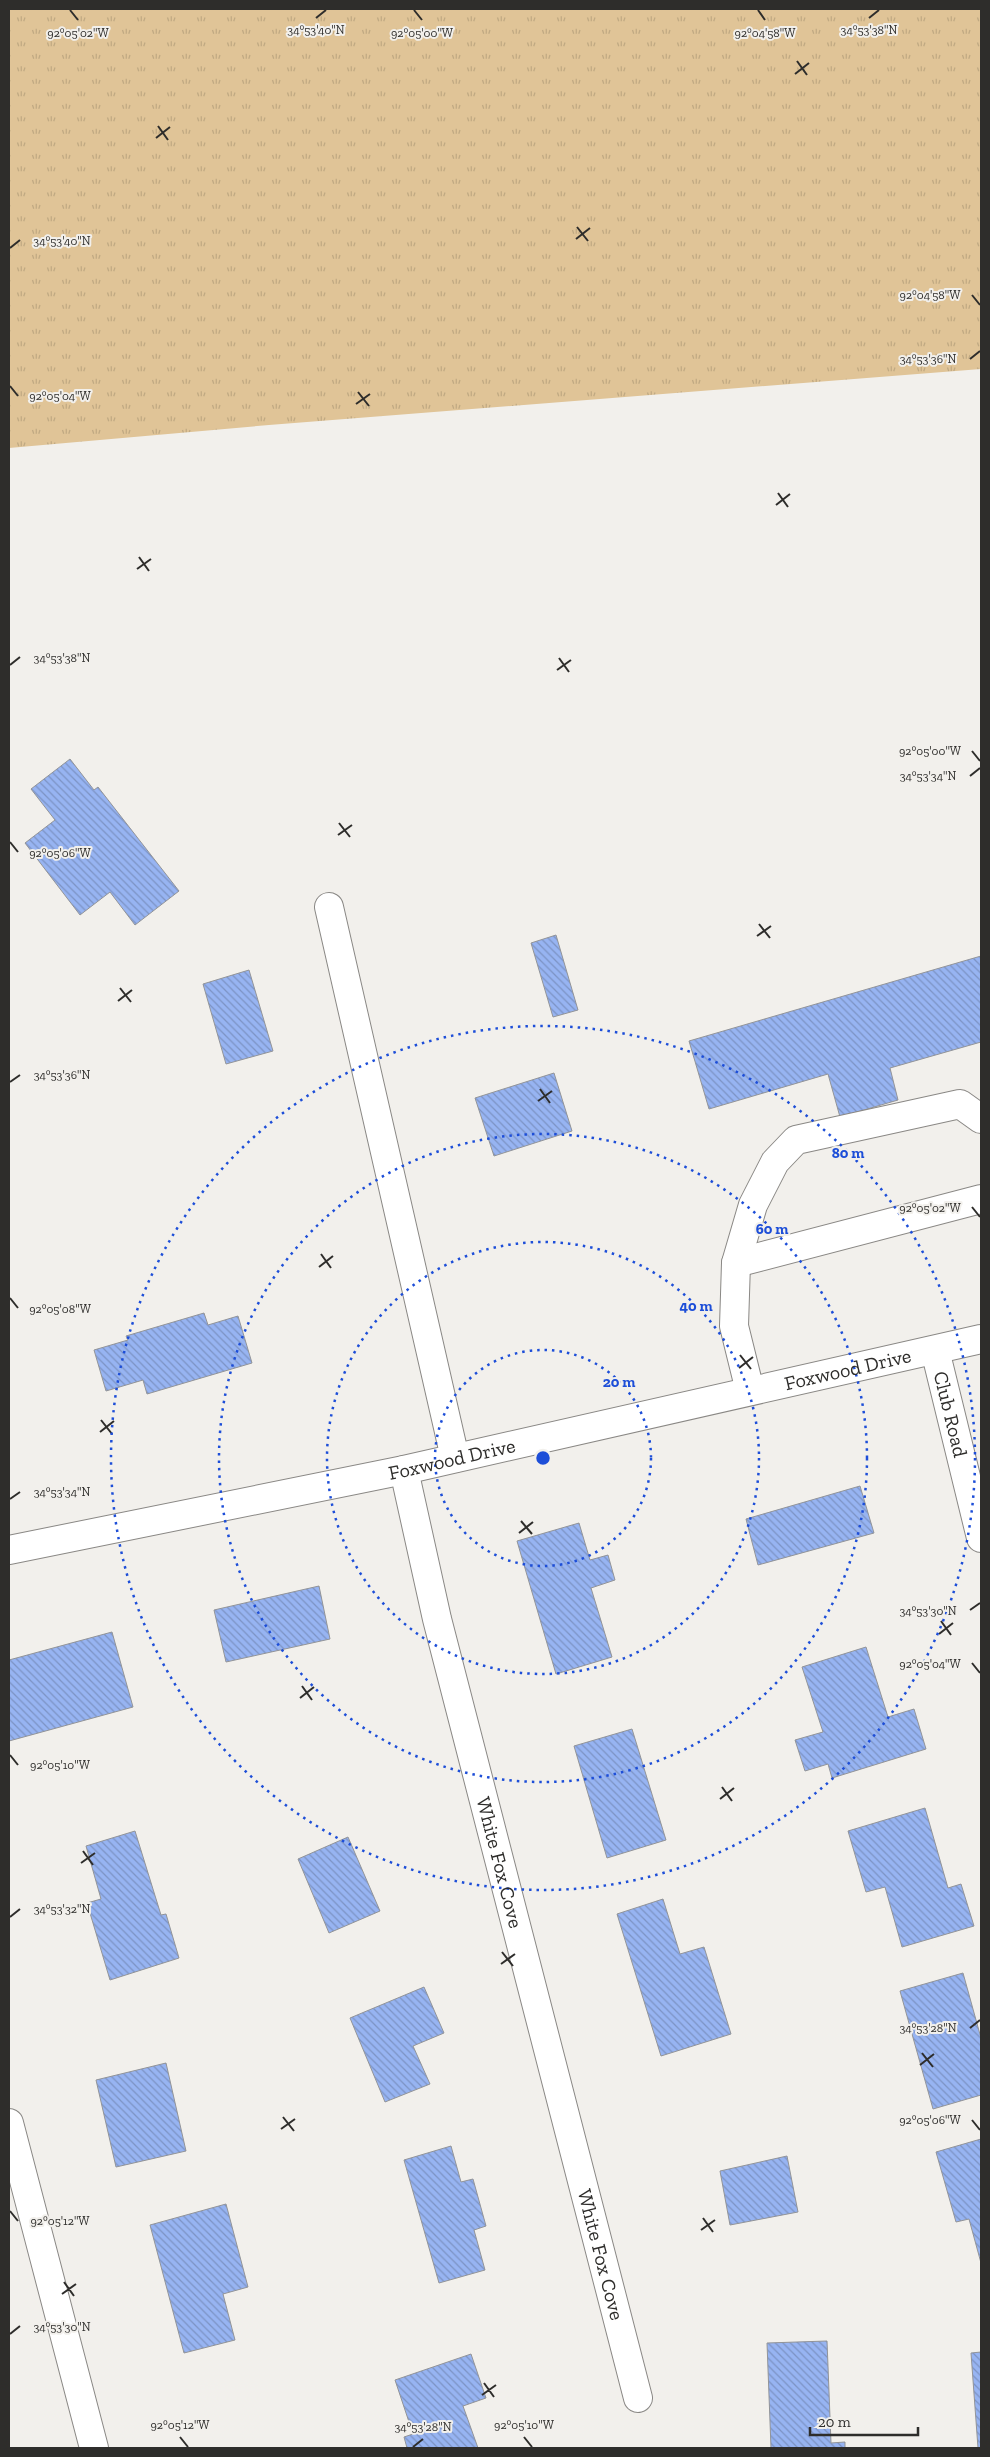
<svg xmlns="http://www.w3.org/2000/svg" width="990" height="2457" viewBox="0 0 990 2457" font-family="'Zilla Slab',serif">
	<defs>
		<pattern id="grass-tufts" width="24" height="20" patternUnits="userSpaceOnUse" patternTransform="scale(1.25)"><rect width="24" height="20" fill="#e0c497"/><path d="M3 7l-1-3M5 7V3M7 7l1-3M15 17l-1-3M17 17v-4M19 17l1-3" fill="none" stroke="#c0a982"/></pattern>
		<pattern id="building-back-hatch" width="6" height="6" patternUnits="userSpaceOnUse" patternTransform="scale(1.25)"><rect width="6" height="6" fill="#97b4f2"/><path d="M-1 5l2 2M0 0l6 6M5-1l2 2" fill="none" stroke="#7c93c4"/></pattern>
	</defs>
	<rect width="100%" height="100%" fill="#f2f0ec"/>
	<path fill="url(#grass-tufts)" d="M 9,9 L 981,9 L 981,369 L 269,425 L 9,448 Z"/>
	<path fill="url(#building-back-hatch)" stroke="#929498" d="M 70,759 L 94,790 L 98,787 L 179,891 L 135,925 L 110,892 L 80,915 L 25,843 L 55,820 L 31,789 Z
		M 556,935 L 578,1010 L 553,1017 L 531,943 Z
		M 981,956 L 981,1042 L 890,1068 L 898,1100 L 840,1117 L 828,1074 L 709,1109 L 689,1041 Z
		M 249,970 L 273,1051 L 226,1064 L 203,984 Z
		M 554,1073 L 572,1131 L 494,1156 L 475,1098 Z
		M 204,1313 L 208,1325 L 238,1316 L 252,1363 L 147,1394 L 143,1380 L 106,1391 L 94,1350 L 128,1340 L 126,1336 Z
		M 860,1486 L 874,1533 L 758,1565 L 746,1519 Z
		M 579,1523 L 590,1560 L 608,1555 L 615,1580 L 591,1588 L 612,1657 L 556,1674 L 517,1541 Z
		M 319,1586 L 330,1639 L 226,1662 L 214,1610 Z
		M 112,1632 L 133,1707 L 9,1741 L 9,1660 Z
		M 866,1647 L 888,1717 L 914,1709 L 926,1749 L 832,1778 L 828,1764 L 805,1771 L 795,1740 L 823,1732 L 802,1667 Z
		M 632,1729 L 666,1840 L 607,1858 L 574,1746 Z
		M 925,1808 L 948,1888 L 961,1884 L 974,1926 L 902,1947 L 885,1887 L 866,1892 L 848,1831 Z
		M 135,1831 L 161,1915 L 166,1914 L 179,1958 L 110,1980 L 87,1903 L 101,1899 L 86,1846 Z
		M 348,1837 L 380,1911 L 329,1933 L 298,1859 Z
		M 663,1899 L 680,1954 L 704,1947 L 731,2034 L 661,2056 L 617,1914 Z
		M 963,1973 L 981,2038 L 981,2095 L 933,2109 L 900,1991 Z
		M 424,1987 L 444,2033 L 413,2046 L 430,2084 L 385,2102 L 350,2018 Z
		M 166,2063 L 186,2151 L 116,2167 L 96,2080 Z
		M 981,2139 L 981,2263 L 969,2219 L 956,2222 L 936,2152 Z
		M 451,2146 L 461,2182 L 473,2179 L 486,2226 L 474,2230 L 485,2270 L 439,2283 L 404,2160 Z
		M 787,2156 L 798,2212 L 730,2225 L 720,2171 Z
		M 226,2204 L 248,2287 L 223,2294 L 235,2340 L 184,2353 L 150,2225 Z
		M 827,2341 L 831,2443 L 845,2442 L 845,2448 L 771,2448 L 767,2343 Z
		M 981,2352 L 981,2448 L 978,2448 L 971,2353 Z
		M 471,2354 L 486,2398 L 463,2406 L 478,2448 L 407,2448 L 404,2437 L 413,2434 L 395,2380 Z"/>
	<g fill="none" stroke-linecap="round" stroke-linejoin="round">
		<g stroke="#8a8885" stroke-width="30">
			<g id="minor">
				<path d="M 329,907 L 455,1458"/>
				<path d="M 736,1263 L 981,1199"/>
				<path id="s1" d="M 935,1350 L 981,1538"/>
				<path d="M 750,1391 L 734,1326 L 736,1263 L 753,1205 L 775,1162 L 796,1140 L 960,1104 L 981,1119"/>
				<path id="s2" d="M 404,1470 L 437,1619 L 638,2398"/>
				<path id="s3" d="M 9,1550 L 404,1470 L 981,1339"/>
				<path d="M 9,2123 L 94,2448"/>
			</g>
		</g>
		<use href="#minor" stroke="#fff" stroke-width="28"/>
	</g>
	<path fill="none" stroke="#2e2d2b" stroke-width="2" d="M 70,10 L 78,20M 414,10 L 422,20M 758,10 L 765,20M 316,18 L 326,10M 869,18 L 879,10M 797,61 L 807,75M 795,74 L 809,63M 158,126 L 168,140M 156,138 L 170,127M 577,227 L 588,241M 576,239 L 590,228M 10,248 L 20,240M 972,295 L 980,305M 970,359 L 980,351M 10,386 L 18,396M 358,392 L 369,406M 356,404 L 370,394M 778,493 L 788,507M 776,505 L 790,494M 139,557 L 149,571M 137,569 L 151,559M 559,658 L 569,672M 10,665 L 20,657M 557,670 L 571,660M 972,751 L 980,761M 970,776 L 980,768M 339,823 L 350,837M 338,835 L 352,825M 10,842 L 18,852M 759,924 L 770,938M 757,936 L 771,926M 120,988 L 131,1002M 118,1001 L 132,990M 10,1082 L 20,1075M 540,1089 L 550,1103M 538,1101 L 552,1091M 972,1207 L 980,1217M 321,1254 L 331,1268M 319,1267 L 333,1256M 10,1298 L 18,1308M 740,1355 L 751,1369M 739,1368 L 753,1357M 101,1420 L 112,1434M 100,1432 L 114,1421M 10,1499 L 20,1492M 521,1521 L 532,1534M 519,1533 L 533,1522M 970,1610 L 980,1603M 941,1621 L 951,1635M 939,1634 L 953,1623M 972,1663 L 980,1673M 302,1686 L 312,1700M 300,1698 L 314,1687M 10,1755 L 18,1765M 722,1787 L 732,1801M 720,1799 L 734,1788M 83,1851 L 93,1865M 81,1863 L 95,1853M 10,1917 L 20,1909M 502,1952 L 513,1966M 501,1964 L 515,1954M 970,2028 L 980,2020M 922,2053 L 933,2067M 920,2065 L 934,2054M 283,2117 L 294,2131M 972,2120 L 980,2130M 281,2129 L 295,2119M 10,2211 L 18,2221M 703,2218 L 713,2232M 701,2230 L 715,2220M 64,2282 L 74,2296M 62,2294 L 76,2284M 10,2334 L 20,2326M 484,2383 L 494,2397M 482,2395 L 496,2385M 180,2437 L 188,2447M 524,2437 L 532,2447M 413,2447 L 423,2439"/>
	<g fill="none" stroke="#1d4ed8" stroke-width="2.5" stroke-dasharray="2.5 5">
		<circle cx="543" cy="1458" r="108"/>
		<circle cx="543" cy="1458" r="216"/>
		<circle cx="543" cy="1458" r="324"/>
		<circle cx="543" cy="1458" r="432"/>
	</g>
	<g text-anchor="middle" dominant-baseline="central" stroke-width="4" stroke-linejoin="round" paint-order="stroke">
		<g font-size="20" fill="#2e2d2b" stroke="#f2f0ec">
			<text stroke="none"><textPath href="#s3" startOffset="858">Foxwood Drive</textPath></text>
			<text stroke="none"><textPath href="#s1" startOffset="66">Club Road</textPath></text>
			<text stroke="none"><textPath href="#s3" startOffset="452">Foxwood Drive</textPath></text>
			<text stroke="none"><textPath href="#s2" startOffset="404">White Fox Cove</textPath></text>
			<text stroke="none"><textPath href="#s2" startOffset="809">White Fox Cove</textPath></text>
		</g>
	</g>
	<g font-size="12" text-anchor="middle" fill="#2e2d2b" stroke="#f2f0ec" stroke-width="4" stroke-linejoin="round" paint-order="stroke">
		<text x="316" y="34">34°53'40"N</text>
		<text x="869" y="34">34°53'38"N</text>
		<text x="78" y="37">92°05'02"W</text>
		<text x="422" y="37">92°05'00"W</text>
		<text x="765" y="37">92°04'58"W</text>
		<text x="62" y="245">34°53'40"N</text>
		<text x="930" y="299">92°04'58"W</text>
		<text x="928" y="363">34°53'36"N</text>
		<text x="60" y="400">92°05'04"W</text>
		<text x="62" y="662">34°53'38"N</text>
		<text x="930" y="755">92°05'00"W</text>
		<text x="928" y="780">34°53'34"N</text>
		<text x="60" y="857">92°05'06"W</text>
		<text x="62" y="1079">34°53'36"N</text>
		<text x="930" y="1212">92°05'02"W</text>
		<text x="60" y="1313">92°05'08"W</text>
		<text x="62" y="1496">34°53'34"N</text>
		<text x="928" y="1615">34°53'30"N</text>
		<text x="930" y="1668">92°05'04"W</text>
		<text x="60" y="1769">92°05'10"W</text>
		<text x="62" y="1913">34°53'32"N</text>
		<text x="928" y="2032">34°53'28"N</text>
		<text x="930" y="2124">92°05'06"W</text>
		<text x="60" y="2225">92°05'12"W</text>
		<text x="62" y="2331">34°53'30"N</text>
		<text x="180" y="2429">92°05'12"W</text>
		<text x="524" y="2429">92°05'10"W</text>
		<text x="423" y="2431">34°53'28"N</text>
	</g>
	<circle cx="543" cy="1458" r="8" fill="#1d4ed8" stroke="#f2f0ec" stroke-width="2.5"/>
	<g font-size="15" text-anchor="middle" font-weight="bold" fill="#1d4ed8" stroke="#f2f0ec" stroke-width="4" stroke-linejoin="round" paint-order="stroke">
		<text x="848" y="1158">80 m</text>
		<text x="772" y="1234">60 m</text>
		<text x="696" y="1311">40 m</text>
		<text x="619" y="1387">20 m</text>
	</g>
	<rect width="990" height="2457" fill="none" stroke="#2e2d2b" stroke-width="20"/>
	<path d="M810 2427v8h108v-8" fill="none" stroke="#2e2d2b" stroke-width="2.5"/>
	<text x="818" y="2427" font-size="15" fill="#2e2d2b" stroke="#f2f0ec" stroke-width="4" paint-order="stroke">20 m</text>
</svg>
